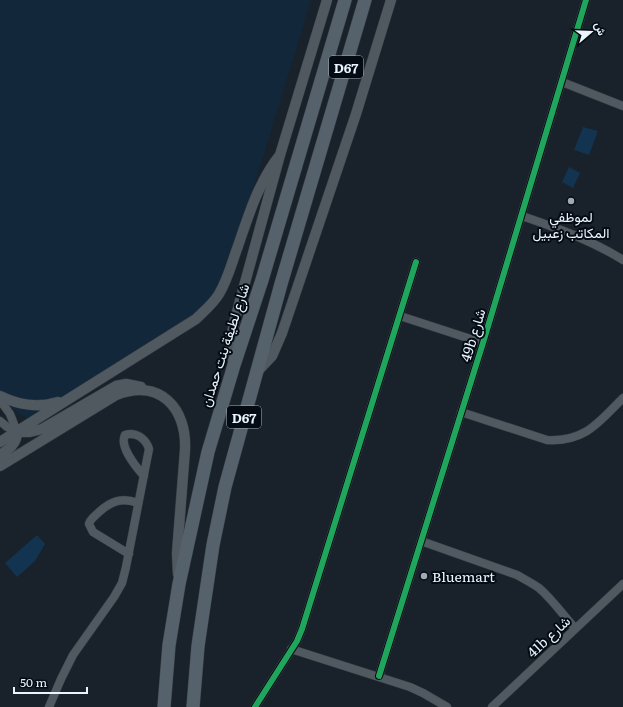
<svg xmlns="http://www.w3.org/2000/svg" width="623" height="707" viewBox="0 0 623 707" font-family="Literata,Vazirmatn,serif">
	<rect width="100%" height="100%" fill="#19222a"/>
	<path fill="#13273a" d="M 0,0 L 311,0 L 219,302 L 27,419 L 0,400 Z"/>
	<path fill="#123451" d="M 583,127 L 598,131 L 589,155 L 574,150 Z
		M 569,167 L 580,173 L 573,188 L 562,182 Z
		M 37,535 L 45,544 L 35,561 L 17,577 L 5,563 Z"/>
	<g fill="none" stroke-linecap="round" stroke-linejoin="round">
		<g stroke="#373e45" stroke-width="9">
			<path id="minor" d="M 562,82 L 623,106
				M 522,216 C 557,228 591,240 623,260
				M 400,316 L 483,343
				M 0,400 L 10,414 L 17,432
				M 461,412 L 547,440 C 585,442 598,423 623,398
				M 0,421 L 7,427 L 17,432
				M 421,541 L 517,575 C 524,579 532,583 539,588 C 552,599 563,615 575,628
				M 129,554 L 93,532 L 89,524 C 90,519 95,516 99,512 C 111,501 122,497 138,503
				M 291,649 L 410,687 L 423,693 L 447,707
				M 379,676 L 483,343 L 586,0
				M 49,707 L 61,679 L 73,655 L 114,597 L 122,583 L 126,567 L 149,449 C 146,439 136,431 125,435 C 119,446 136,467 144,476
				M 255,707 L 297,641 L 302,629 L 416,262
				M 492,707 L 623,584"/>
		</g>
		<g stroke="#373e45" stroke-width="11">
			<path id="tertiary" d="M 234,365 C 229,349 231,335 235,319 L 280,155 L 327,0
				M 256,373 L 272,356 L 282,333 L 356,114 L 391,0
				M 0,396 C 18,405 39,408 58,402
				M 0,442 L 196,319 C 204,311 213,304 219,294 C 228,279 232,262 238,246 C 249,214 259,181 280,155
				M 0,455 C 9,449 17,444 17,432 L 30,432 L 42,429 L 116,386 L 126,384 L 141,387
				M 0,466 L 116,395 C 160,378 187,408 185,450 L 177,553 L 178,574"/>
		</g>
		<g stroke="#373e45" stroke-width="14">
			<path id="primary" d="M 164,707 L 169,645 L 179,584 L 208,452 L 234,365 L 262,280 L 345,0
				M 193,707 L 198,646 L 203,612 L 213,545 L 225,487 L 281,284 L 365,0"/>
		</g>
		<use href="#minor" stroke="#515960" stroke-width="8"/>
		<use href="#tertiary" stroke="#515960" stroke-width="10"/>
		<use href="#primary" stroke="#56626b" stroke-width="13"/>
		<g stroke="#050b12" stroke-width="8">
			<path id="cycleway" d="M 379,676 L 483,343 L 586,0
				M 255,707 L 297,641 L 302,629 L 416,262"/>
		</g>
		<use href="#cycleway" stroke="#20a55d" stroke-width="6"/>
	</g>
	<g fill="#a0aab4" stroke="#050b12" stroke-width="1.5">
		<circle cx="571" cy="201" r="4"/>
		<circle cx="424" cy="576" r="4"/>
	</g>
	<g text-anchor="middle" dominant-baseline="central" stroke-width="4" stroke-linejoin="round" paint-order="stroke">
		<g fill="#050b12" stroke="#a5aeb8" stroke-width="1">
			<rect x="329" y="56" width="34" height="22" rx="3"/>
			<rect x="227" y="406" width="34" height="22" rx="3"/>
		</g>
		<g font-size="13" font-weight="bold" fill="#e9f4ff">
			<text x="346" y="67">D67</text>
			<text x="244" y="417">D67</text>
		</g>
		<g font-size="14" fill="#e9f4ff" stroke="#050b12">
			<text x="571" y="216">لموظفي<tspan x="571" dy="16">المكاتب زعبيل</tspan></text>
			<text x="432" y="576" text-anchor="start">Bluemart</text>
		</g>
		<g font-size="14" fill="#e9f4ff" stroke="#050b12">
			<text transform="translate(472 335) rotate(-73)">49b شارع</text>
			<text transform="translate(224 345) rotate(-72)">شارع لطيفة بنت حمدان</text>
			<text transform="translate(548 636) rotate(-43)">41b شارع</text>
		</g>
	</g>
	<g transform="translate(591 32) rotate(71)" stroke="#050b12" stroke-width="3" paint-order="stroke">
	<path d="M0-3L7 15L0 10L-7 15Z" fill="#e9f4ff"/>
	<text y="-6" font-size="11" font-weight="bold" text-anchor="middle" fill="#e9f4ff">ش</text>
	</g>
	<path d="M14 687v6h73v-6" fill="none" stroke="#e9f4ff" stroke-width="2"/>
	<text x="20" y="687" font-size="12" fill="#e9f4ff" stroke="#050b12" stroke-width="3" paint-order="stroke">50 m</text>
</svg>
